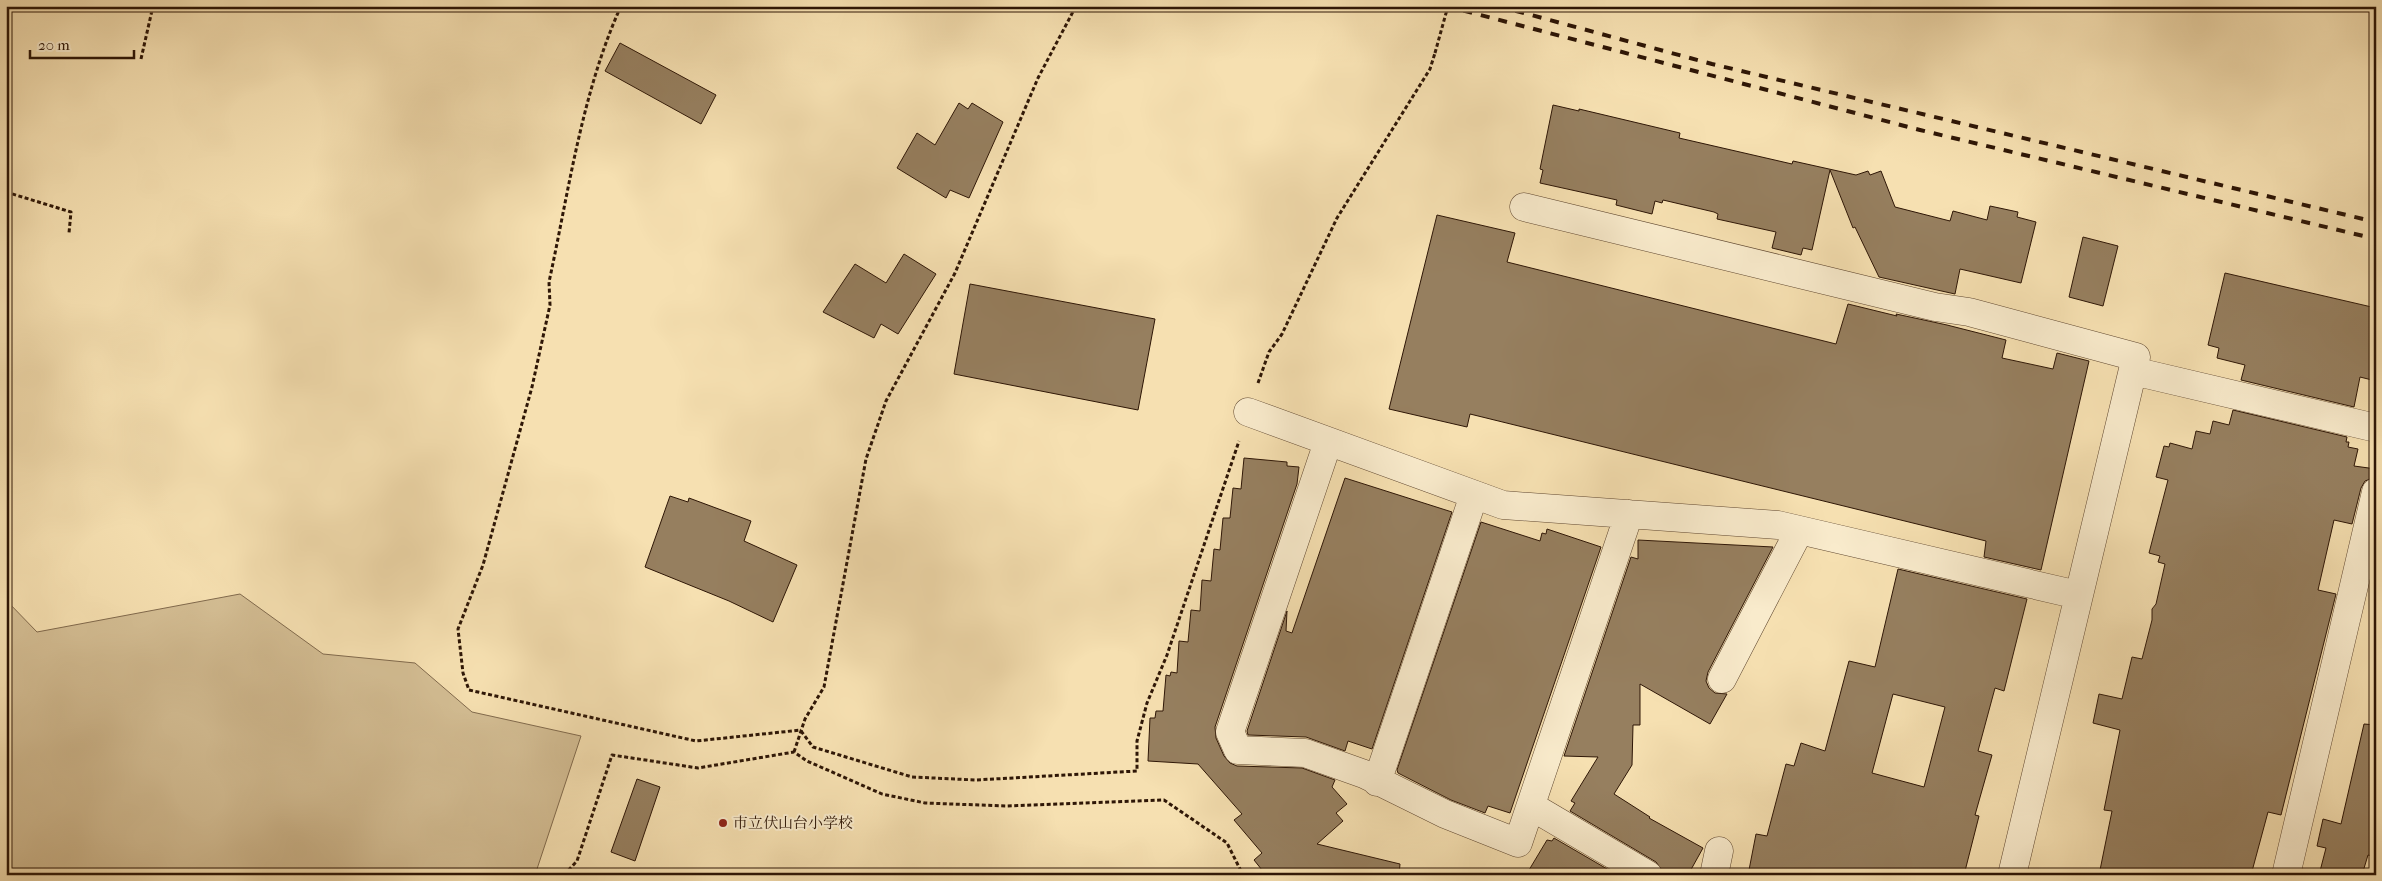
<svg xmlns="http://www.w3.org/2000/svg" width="2382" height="881" viewBox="0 0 2382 881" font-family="'IM FELL French Canon','Noto Serif JP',serif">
	<rect width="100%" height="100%" fill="#f6e0b1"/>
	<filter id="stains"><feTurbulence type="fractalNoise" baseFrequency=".004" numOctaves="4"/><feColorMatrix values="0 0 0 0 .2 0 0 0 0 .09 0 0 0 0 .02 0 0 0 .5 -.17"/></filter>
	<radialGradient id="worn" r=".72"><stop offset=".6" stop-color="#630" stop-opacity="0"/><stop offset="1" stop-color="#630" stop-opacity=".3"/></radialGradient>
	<path fill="#d4be94" stroke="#816a4d" d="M 240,594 L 323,654 L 415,663 L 472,712 L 581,736 L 535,875 L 6,875 L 6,600 L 37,632 Z"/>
	<path fill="#967f5f" stroke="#2e1606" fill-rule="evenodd" d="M 620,43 L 716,95 L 701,124 L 605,71 Z
		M 959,103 L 968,109 L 972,103 L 1003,122 L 969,198 L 950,190 L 946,198 L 897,168 L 917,133 L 935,145 Z
		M 1553,105 L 1579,111 L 1579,109 L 1680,133 L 1679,138 L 1792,164 L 1793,161 L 1856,175 L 1868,171 L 1870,175 L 1881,171 L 1895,207 L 1950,221 L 1953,211 L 1987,220 L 1990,206 L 2018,212 L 2017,217 L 2036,222 L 2021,283 L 1960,269 L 1955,294 L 1879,277 L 1855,227 L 1853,228 L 1830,170 L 1812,250 L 1803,248 L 1801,255 L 1772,248 L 1776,232 L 1717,219 L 1718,214 L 1714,212 L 1663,200 L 1662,203 L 1655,201 L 1652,214 L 1616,205 L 1617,200 L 1540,183 L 1543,170 L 1540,169 Z
		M 1437,215 L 1515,233 L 1507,262 L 1836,344 L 1848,304 L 1897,316 L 1896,314 L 1947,325 L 2006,340 L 2002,358 L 2053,369 L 2057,353 L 2089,361 L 2041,570 L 1984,557 L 1986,541 L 1470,414 L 1467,427 L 1389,409 Z
		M 2083,237 L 2118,246 L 2103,306 L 2069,297 Z
		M 904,254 L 936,274 L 898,334 L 881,324 L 874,338 L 823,312 L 855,264 L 886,283 Z
		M 2225,273 L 2376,308 L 2376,381 L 2360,377 L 2354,407 L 2241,380 L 2245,365 L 2217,358 L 2219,348 L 2208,345 Z
		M 970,284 L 1155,319 L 1138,410 L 954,374 Z
		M 2233,410 L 2347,437 L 2346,442 L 2349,442 L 2348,447 L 2358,449 L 2354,466 L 2376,469 L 2376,477 L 2365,481 L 2361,488 L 2352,524 L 2334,520 L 2318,590 L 2336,594 L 2281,815 L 2268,812 L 2251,875 L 2099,875 L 2112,811 L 2104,810 L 2120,730 L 2093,723 L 2099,694 L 2122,699 L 2132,657 L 2142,659 L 2152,620 L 2152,609 L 2156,604 L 2165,564 L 2158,562 L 2160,556 L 2149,553 L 2168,480 L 2156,477 L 2164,446 L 2169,447 L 2170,443 L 2192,449 L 2196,431 L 2210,434 L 2213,421 L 2229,425 Z
		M 1244,458 L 1287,462 L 1287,466 L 1299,467 L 1297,484 L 1215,727 L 1216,738 L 1224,756 L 1230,763 L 1237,766 L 1302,768 L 1335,780 L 1332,787 L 1347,804 L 1336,813 L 1343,821 L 1317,844 L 1400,864 L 1399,875 L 1266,875 L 1254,860 L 1262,853 L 1234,820 L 1242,814 L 1198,764 L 1148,761 L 1150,718 L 1155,718 L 1156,711 L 1163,711 L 1166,675 L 1170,676 L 1171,672 L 1177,673 L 1179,641 L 1188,642 L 1191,610 L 1200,611 L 1202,580 L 1211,581 L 1214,549 L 1220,550 L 1223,518 L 1230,518 L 1233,488 L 1241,489 Z
		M 1345,478 L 1452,512 L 1372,749 L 1348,741 L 1345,751 L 1306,737 L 1248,735 L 1247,731 L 1287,611 L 1286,631 L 1292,633 Z
		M 670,496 L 688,502 L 689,498 L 751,521 L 744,541 L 797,565 L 773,622 L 729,601 L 645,567 Z
		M 1481,522 L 1540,541 L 1542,533 L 1546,534 L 1547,529 L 1601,547 L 1510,813 L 1488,806 L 1485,813 L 1451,800 L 1398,773 L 1397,770 Z
		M 1638,540 L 1773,547 L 1708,672 L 1706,681 L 1709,688 L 1715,693 L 1727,694 L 1710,724 L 1640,684 L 1640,725 L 1633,725 L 1632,765 L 1614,794 L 1650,817 L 1649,818 L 1703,848 L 1688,875 L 1667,875 L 1663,872 L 1656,862 L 1570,811 L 1575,803 L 1571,801 L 1598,757 L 1564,756 L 1631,557 L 1638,559 Z
		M 1898,569 L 2027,599 L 2004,691 L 1995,688 L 1978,751 L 1992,755 L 1975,815 L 1979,816 L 1964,875 L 1770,875 L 1749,870 L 1756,834 L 1767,836 L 1786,764 L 1794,766 L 1801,743 L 1825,751 L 1849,661 L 1875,667 ZM 1893,694 L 1945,707 L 1924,787 L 1872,773 Z
		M 2364,724 L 2376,725 L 2376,857 L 2368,855 L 2362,875 L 2319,875 L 2326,848 L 2317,846 L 2323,819 L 2341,824 Z
		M 637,779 L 660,787 L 635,861 L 611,852 Z
		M 1554,838 L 1614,873 L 1614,875 L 1526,875 L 1547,840 L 1552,841 Z"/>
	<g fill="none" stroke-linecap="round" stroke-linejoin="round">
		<g stroke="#604831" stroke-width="29">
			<path id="minor" d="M 1524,207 L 1935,307 L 1969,312 L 2136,357 L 2012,875
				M 2133,371 L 2376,428
				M 1248,412 L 1503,505 L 1778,525 L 2078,595
				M 1328,442 L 1230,732 L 1238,750 L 1305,753 L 1364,774 L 1445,814 L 1518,843 L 1629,514
				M 1722,679 L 1799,531
				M 1377,782 L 1474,495
				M 1531,806 L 1648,875
				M 1714,875 L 1719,851
				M 2286,875 L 2376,492"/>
		</g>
		<path stroke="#2e1606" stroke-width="3" stroke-dasharray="4 2.5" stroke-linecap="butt" d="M 621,6 C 582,92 569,190 549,282 L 550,305 L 532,387 L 483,565 L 458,629 L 463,673 L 469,690 L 696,741 L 801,730
			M 141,59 L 153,6
			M 6,192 L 71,212 L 69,233
			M 1258,383 L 1269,352 L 1282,334 L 1337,218 L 1430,69 L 1435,53
			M 801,731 L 813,747 L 912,777 L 976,780 L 1137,771 L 1137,741 L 1147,703 L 1167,655 L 1239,441
			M 794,752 L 805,719 L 824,687 L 866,459 L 886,401 L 955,273 L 1038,78 L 1076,6
			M 564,875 L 577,861 L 612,755 L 698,768 L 794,752 L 807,761 L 882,794 L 925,803 L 1006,806 L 1164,800 L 1227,843 L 1243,875"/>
		<use href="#minor" stroke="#f9ebcc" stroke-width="28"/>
		<path stroke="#2e1606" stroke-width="4" stroke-dasharray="9 9" stroke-linecap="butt" d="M 1446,6 L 1920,130 L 2376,239
			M 1498,6 L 1712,64 L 2376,222"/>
		<path stroke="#2e1606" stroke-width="3" stroke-dasharray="4 2.5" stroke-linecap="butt" d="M 1435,53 L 1448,6"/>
	</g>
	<circle fill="#8f2418" stroke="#f9ebcc" stroke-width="2" cx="723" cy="823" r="5"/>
	<g text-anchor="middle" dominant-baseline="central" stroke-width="4" stroke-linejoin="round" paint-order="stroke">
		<g font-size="15" fill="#2e1606" stroke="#f9ebcc" text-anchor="start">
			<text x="733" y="823">市立伏山台小学校</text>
		</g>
	</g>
	<rect width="2382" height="881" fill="none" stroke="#f6e0b1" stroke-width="25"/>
	<rect x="8" y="8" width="2367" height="866" fill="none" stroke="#2e1606" stroke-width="2.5"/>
	<rect x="12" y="12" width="2357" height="856" fill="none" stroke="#2e1606"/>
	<path d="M30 50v8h104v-8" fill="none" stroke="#2e1606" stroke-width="2.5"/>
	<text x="38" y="50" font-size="15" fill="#2e1606" stroke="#f9ebcc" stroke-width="4" paint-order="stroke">20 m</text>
	<rect width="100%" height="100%" filter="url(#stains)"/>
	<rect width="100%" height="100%" fill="url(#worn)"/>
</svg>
